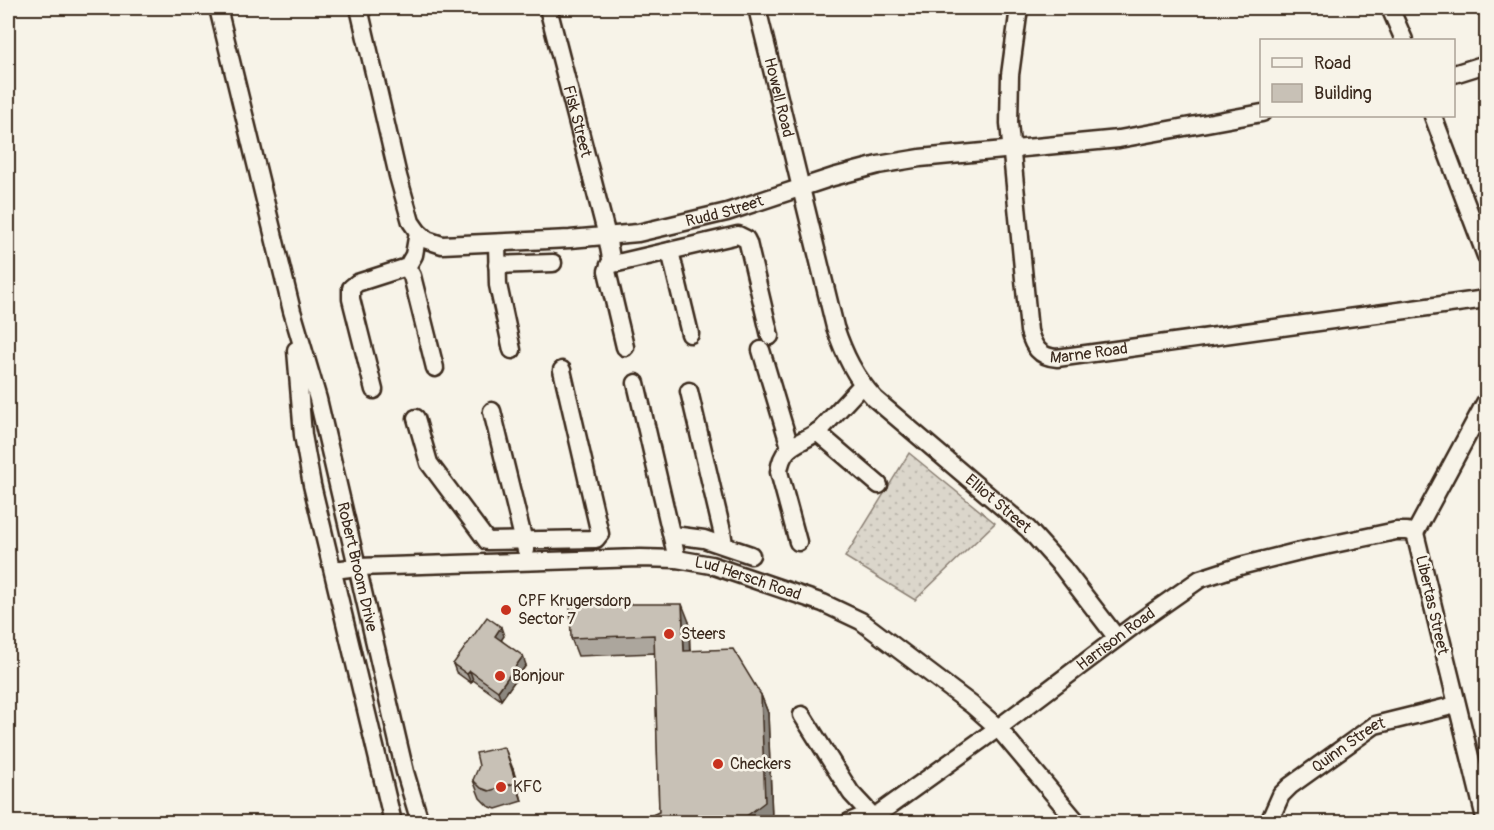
<svg xmlns="http://www.w3.org/2000/svg" width="1494" height="830" viewBox="0 0 1494 830" font-family="Pangolin,sans-serif">
	<defs>
		<pattern id="grass-dots" width="8" height="8" patternUnits="userSpaceOnUse" patternTransform="scale(1.5)"><rect width="8" height="8" fill="#dbd6cb"/><path d="M2 2h.1M6 6h.1" fill="none" stroke="#bdb8ae" stroke-width="1.8" stroke-linecap="round"/></pattern>
	</defs>
	<rect width="100%" height="100%" fill="#f7f3e8"/>
	<filter id="ink" filterUnits="userSpaceOnUse"><feTurbulence type="fractalNoise" baseFrequency=".0167" numOctaves="2"/><feDisplacementMap in="SourceGraphic" scale="12" xChannelSelector="R" yChannelSelector="G"/><feConvolveMatrix kernelMatrix="1 2 1 2 8 2 1 2 1" color-interpolation-filters="sRGB"/></filter>
	<g filter="url(#ink)">
		<path fill="url(#grass-dots)" stroke="#8b8074" stroke-width="1.5" d="M 909,453 L 995,523 L 915,600 L 845,557 Z"/>
		<g fill="none" stroke-linecap="round" stroke-linejoin="round">
			<g stroke="#3b2a1e" stroke-width="21">
				<g id="minor">
					<path id="s1" d="M 218,8 L 292,311 L 318,399 L 405,772 L 420,822"/>
					<path id="s2" d="M 359,8 L 398,176 L 411,222 L 418,232 L 427,240 L 442,245 L 570,239 L 638,233 L 727,212 L 833,177 L 878,165 L 920,158 L 1119,139 L 1262,113"/>
					<path id="s3" d="M 548,8 L 607,236 L 612,264"/>
					<path id="s4" d="M 757,8 L 835,327 C 844,354 855,377 875,399 L 1028,529 L 1063,568 L 1117,638"/>
					<path id="s5" d="M 1019,8 L 1010,75 L 1009,123 L 1029,331 C 1033,346 1039,357 1057,358 L 1486,299"/>
					<path d="M 1390,8 L 1404,40"/>
					<path d="M 1454,74 L 1486,64"/>
					<path d="M 1433,116 L 1486,256"/>
					<path d="M 497,243 L 498,285 L 512,350"/>
					<path d="M 670,251 L 690,334"/>
					<path d="M 497,265 L 553,263"/>
					<path d="M 407,267 L 412,276 L 435,368"/>
					<path d="M 625,347 L 607,271 L 609,265 L 738,235 L 746,239 L 748,243 L 770,336"/>
					<path d="M 296,350 L 303,435 L 312,485 L 393,822"/>
					<path d="M 761,350 L 790,447"/>
					<path d="M 636,383 L 677,559"/>
					<path d="M 374,390 L 351,299 L 351,288 L 357,283 L 407,267 L 414,255 L 418,232"/>
					<path d="M 689,391 L 722,531 L 724,545"/>
					<path d="M 492,411 L 526,550"/>
					<path d="M 416,418 L 429,463 L 487,541 L 596,539 L 600,534 L 562,370"/>
					<path d="M 817,432 L 879,485"/>
					<path d="M 673,535 L 704,539 L 751,555"/>
					<path d="M 798,542 L 779,472 C 782,442 802,445 821,429 L 862,385"/>
					<path id="s6" d="M 334,570 L 358,567 L 640,558 L 677,559 L 711,565 L 823,603 L 861,621 L 972,705 L 998,728 L 1077,822"/>
					<path d="M 802,715 L 851,793 L 878,822"/>
					<path id="s7" d="M 849,822 L 859,818 L 874,817 L 998,728 L 1137,623 L 1200,579 L 1240,566 L 1296,552 L 1396,531 L 1407,531 L 1415,533"/>
					<path id="s8" d="M 1269,822 L 1281,795 L 1290,786 L 1375,725 L 1456,705"/>
					<path d="M 1486,822 L 1415,533 L 1486,401"/>
				</g>
			</g>
			<use href="#minor" stroke="#f7f3e8" stroke-width="16"/>
		</g>
		<path fill="#aca69d" stroke="#3b2a1e" stroke-width="1.5" d="M 689,622 L 690,650 L 761,695 L 768,713 L 772,820 L 769,822 L 638,822 L 659,812 L 655,653 L 578,656 L 571,638 Z
			M 504,636 L 501,640 L 526,665 L 501,700 L 473,680 L 471,683 L 456,672 L 453,664 Z
			M 513,769 L 522,801 L 496,809 L 488,806 L 480,798 L 473,780 Z"/>
		<path fill="#8c877f" stroke="#3b2a1e" stroke-width="1.5" d="M 682,604 L 689,622 L 690,669 L 684,651 Z
			M 501,627 L 504,636 L 498,645 L 495,636 Z
			M 523,656 L 526,665 L 501,700 L 498,691 Z
			M 470,671 L 473,680 L 471,683 L 467,674 Z
			M 761,695 L 768,713 L 772,820 L 769,822 L 740,822 L 740,821 Z
			M 506,751 L 513,769 L 522,801 L 516,783 Z"/>
		<path fill="#c8c1b6" stroke="#3b2a1e" stroke-width="1.5" d="M 570,604 L 682,604 L 684,651 L 733,649 L 761,695 L 765,802 L 740,821 L 687,819 L 687,822 L 638,822 L 659,812 L 654,635 L 571,638 Z
			M 487,617 L 501,627 L 495,636 L 523,656 L 498,691 L 470,671 L 467,674 L 453,664 Z
			M 503,747 L 506,751 L 516,783 L 489,791 L 481,788 L 473,780 L 479,766 L 476,753 Z"/>
	</g>
	<g fill="#c8321e" stroke="#f7f3e8" stroke-width="2">
		<circle cx="506" cy="610" r="6"/>
		<circle cx="669" cy="634" r="6"/>
		<circle cx="500" cy="676" r="6"/>
		<circle cx="718" cy="764" r="6"/>
		<circle cx="501" cy="787" r="6"/>
	</g>
	<g text-anchor="middle" dominant-baseline="central" stroke-width="5" stroke-linejoin="round" paint-order="stroke">
		<g font-size="16" fill="#3b2a1e" stroke="#f7f3e8">
			<text stroke="none"><textPath href="#s4" startOffset="92">Howell Road</textPath></text>
			<text stroke="none"><textPath href="#s3" startOffset="117">Fisk Street</textPath></text>
			<text stroke="none"><textPath href="#s2" startOffset="546">Rudd Street</textPath></text>
			<text stroke="none"><textPath href="#s5" startOffset="399">Marne Road</textPath></text>
			<text stroke="none"><textPath href="#s4" startOffset="573">Elliot Street</textPath></text>
			<text stroke="none"><textPath href="#s1" startOffset="576">Robert Broom Drive</textPath></text>
			<text stroke="none"><textPath href="#s6" startOffset="417">Lud Hersch Road</textPath></text>
			<text transform="translate(1432 605) rotate(77)">Libertas Street</text>
			<text stroke="none"><textPath href="#s7" startOffset="326">Harrison Road</textPath></text>
			<text stroke="none"><textPath href="#s8" startOffset="114">Quinn Street</textPath></text>
		</g>
		<g font-size="16" fill="#3b2a1e" stroke="#f7f3e8" text-anchor="start">
			<text x="518" y="601">CPF Krugersdorp<tspan x="518" dy="18">Sector 7</tspan></text>
			<text x="681" y="634">Steers</text>
			<text x="512" y="676">Bonjour</text>
			<text x="730" y="764">Checkers</text>
			<text x="513" y="787">KFC</text>
		</g>
	</g>
	<rect width="1494" height="830" fill="none" stroke="#f7f3e8" stroke-width="30"/>
	<rect x="15" y="15" width="1464" height="800" fill="none" stroke="#3b2a1e" stroke-width="2" filter="url(#ink)"/>
	<rect x="1260" y="39" width="195" height="78" fill="#f7f3e8" stroke="#aca397" stroke-width="1.5"/>
	<rect x="1272" y="58" width="30" height="9" fill="#f7f3e8" stroke="#aca397" stroke-width="1.5"/>
	<text x="1314" y="69" font-size="18" fill="#3b2a1e">Road</text>
	<rect x="1272" y="84" width="30" height="18" fill="#c8c1b6" stroke="#aca397" stroke-width="1.5"/>
	<text x="1314" y="99" font-size="18" fill="#3b2a1e">Building</text>
</svg>
